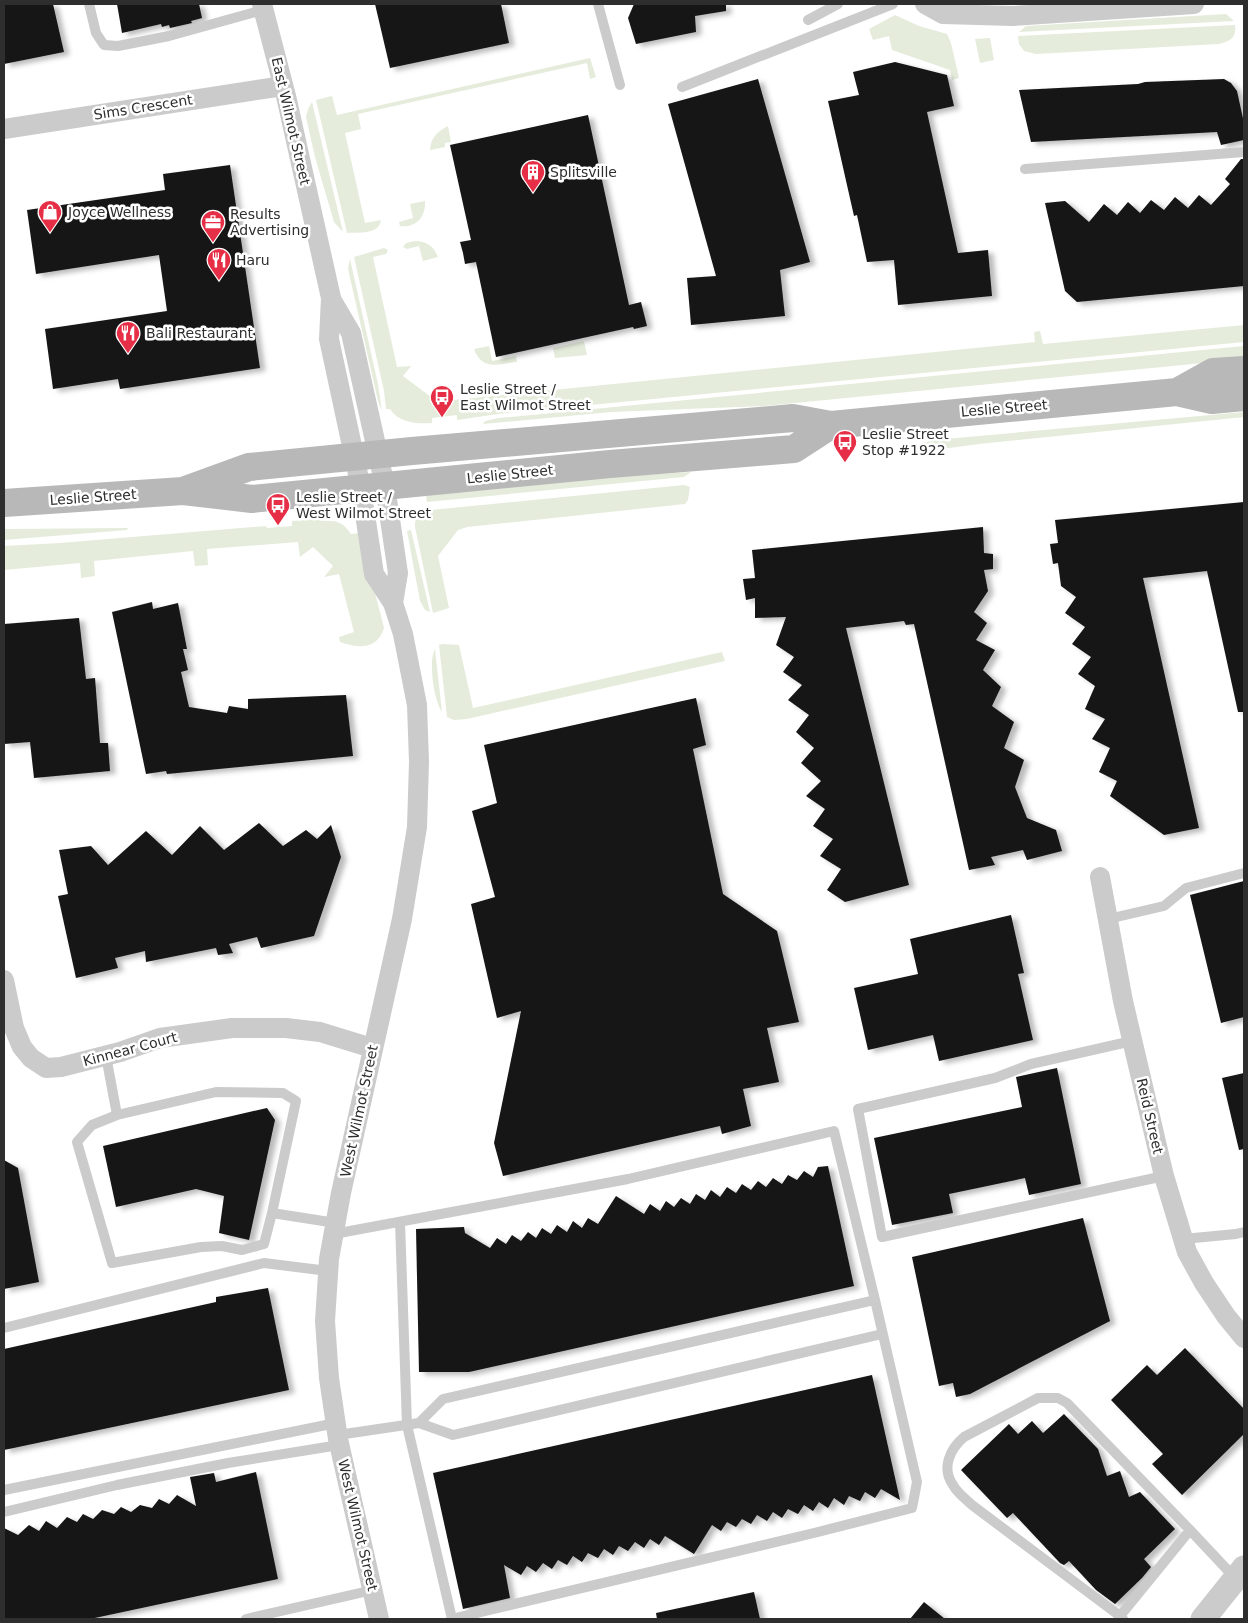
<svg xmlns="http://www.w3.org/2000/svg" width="1248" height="1623" viewBox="0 0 1248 1623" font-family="'DejaVu Sans',sans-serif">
	<defs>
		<filter id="shadow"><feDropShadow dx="5.5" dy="3" stdDeviation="2.5" flood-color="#0004"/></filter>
	</defs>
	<rect width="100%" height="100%" fill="#fff"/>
	<path fill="#e5ecdb" d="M 1226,14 L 1234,21 L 1019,32 L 1026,26 Z
		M 895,15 L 919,26 L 947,34 L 951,43 L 959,78 L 952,80 L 950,70 L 892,50 L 889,36 L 873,40 L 869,29 Z
		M 1235,25 C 1237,37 1230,42 1219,44 L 1036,54 L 1024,51 L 1019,44 L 1018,36 Z
		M 990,38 L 994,60 L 980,63 L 975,39 Z
		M 590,58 L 596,77 L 590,79 L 587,63 L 358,114 L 361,129 L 345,133 L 365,223 L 381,220 C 379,235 359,232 347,233 L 316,100 L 332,96 L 337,115 Z
		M 312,102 L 343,232 L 334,222 L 315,157 L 306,117 L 308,109 Z
		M 448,126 L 451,142 L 445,143 L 445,147 L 430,150 C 431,137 437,132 448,126 Z
		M 425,201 C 426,217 416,228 400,226 L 399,222 L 413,218 L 410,204 Z
		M 415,241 C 426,241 434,246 438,257 L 423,261 L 419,246 L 407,249 L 403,247 L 406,243 Z
		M 384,248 L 388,250 L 386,254 L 373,257 L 397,367 L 411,366 L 403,376 L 431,397 L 440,387 L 442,387 L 443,401 L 1035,342 L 1034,332 L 1040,331 L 1043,344 L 1244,325 L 1244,342 L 498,414 L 457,420 L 457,415 L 432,418 L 432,423 C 417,424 399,423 390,409 L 386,409 L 384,391 L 354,257 Z
		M 350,259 L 378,384 L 382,411 L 378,401 L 348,269 Z
		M 584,341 L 587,355 L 555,358 L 553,348 Z
		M 489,346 L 492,361 L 516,356 L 517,362 C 498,364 482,371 474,349 Z
		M 1244,346 L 1244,359 L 764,406 L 611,412 L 483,424 L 485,421 L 499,418 Z
		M 1244,412 L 1244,417 L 979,444 L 919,452 L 912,451 L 920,444 L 934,440 Z
		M 691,472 L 684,477 L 427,502 L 426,495 L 574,479 Z
		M 684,485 L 690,487 L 688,500 L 685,504 L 467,527 L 458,530 L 438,556 L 449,608 L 433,613 L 415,527 C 415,520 416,516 421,511 Z
		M 322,519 L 322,521 C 336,520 343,522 351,534 L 360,533 L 384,628 C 378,649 359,649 340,642 L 339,637 L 354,632 L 339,574 L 324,577 L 333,566 L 313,547 L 300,557 L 298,542 L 207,549 L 208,565 L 195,566 L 193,551 L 94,561 L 95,576 L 81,578 L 80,563 L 4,570 L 4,546 L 60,543 L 266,526 L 267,528 L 292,526 L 292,521 Z
		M 128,528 L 127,530 L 4,540 L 4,529 Z
		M 411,530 L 430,612 L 425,610 L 420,601 L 407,531 Z
		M 443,644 L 459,645 L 473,708 L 722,652 L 725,661 L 467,719 L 454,720 L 447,717 L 439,645 Z
		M 435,649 L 442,712 C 434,700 428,662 435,649 Z"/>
	<path fill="#151515" filter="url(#shadow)" d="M 4,4 L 53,4 L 64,52 L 4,64 Z
		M 117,4 L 199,4 L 202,18 L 191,21 L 192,23 L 170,28 L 169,25 L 162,27 L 161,24 L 122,33 Z
		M 375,4 L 501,4 L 509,43 L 390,68 Z
		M 634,4 L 726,4 L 726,11 L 695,16 L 696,32 L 636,44 L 628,18 Z
		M 895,62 L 947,75 L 954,106 L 927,112 L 958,253 L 988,250 L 992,296 L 898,305 L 894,260 L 867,262 L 857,215 L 854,216 L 828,101 L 859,95 L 853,72 Z
		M 758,79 L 810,262 L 780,270 L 785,316 L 691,325 L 687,278 L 716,276 L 668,104 Z
		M 1224,79 L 1231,83 L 1237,91 L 1244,123 L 1244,140 L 1221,145 L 1217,132 L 1031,142 L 1019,90 L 1138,84 L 1145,82 Z
		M 588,115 L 629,305 L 641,302 L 647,326 L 634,329 L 633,327 L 496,357 L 476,262 L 465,264 L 463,253 L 460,242 L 471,240 L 450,145 Z
		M 1241,159 L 1244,159 L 1244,286 L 1077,302 L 1065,291 L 1045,203 L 1065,201 L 1089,222 L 1104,204 L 1117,215 L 1128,202 L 1140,213 L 1151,200 L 1164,210 L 1175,197 L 1188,208 L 1199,195 L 1211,205 L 1230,184 L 1225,179 Z
		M 230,165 L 260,368 L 120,389 L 118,379 L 53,389 L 45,329 L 167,311 L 159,255 L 36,274 L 27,210 L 165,190 L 163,174 Z
		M 1244,502 L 1244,712 L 1238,712 L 1207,571 L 1143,578 L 1199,828 L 1164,835 L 1110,796 L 1117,781 L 1099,772 L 1110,748 L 1092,739 L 1105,719 L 1085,709 L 1095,686 L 1078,674 L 1091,657 L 1072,644 L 1085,627 L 1065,613 L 1076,597 L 1061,586 L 1058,563 L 1053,564 L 1050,544 L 1058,543 L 1055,520 Z
		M 983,527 L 984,553 L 993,554 L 993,569 L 984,570 L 988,591 L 974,612 L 987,623 L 976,640 L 995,650 L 983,670 L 1001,687 L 992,706 L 1014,722 L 1004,748 L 1024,760 L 1015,787 L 1027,818 L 1056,830 L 1062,851 L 1027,860 L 1023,850 L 991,857 L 995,865 L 969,870 L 914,624 L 906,625 L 904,621 L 846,628 L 909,885 L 845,902 L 827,890 L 841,869 L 820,856 L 833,839 L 813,826 L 825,809 L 806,796 L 821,781 L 801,763 L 814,748 L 796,732 L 809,715 L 788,700 L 802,685 L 783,672 L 794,657 L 776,645 L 786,617 L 755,618 L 755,598 L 746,600 L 743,579 L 755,578 L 752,550 Z
		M 152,602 L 153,609 L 178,603 L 187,649 L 183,649 L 188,670 L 181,672 L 189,707 L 227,713 L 229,706 L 248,709 L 248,699 L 346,695 L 353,756 L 167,774 L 166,771 L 146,774 L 112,612 Z
		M 79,618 L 86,679 L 95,678 L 100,743 L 108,743 L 110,771 L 34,778 L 30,742 L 4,744 L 4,624 Z
		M 696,698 L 706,745 L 693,749 L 723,894 L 777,931 L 799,1022 L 767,1028 L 779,1082 L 743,1089 L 751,1126 L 722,1134 L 720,1126 L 503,1176 L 494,1143 L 521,1011 L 497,1018 L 471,904 L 495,897 L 472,811 L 497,803 L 484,745 Z
		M 259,823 L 283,846 L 306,830 L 317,839 L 331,825 L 341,857 L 314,936 L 261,948 L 257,937 L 229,944 L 233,953 L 218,955 L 216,948 L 146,962 L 145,951 L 115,958 L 118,968 L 76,978 L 58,896 L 68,894 L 59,850 L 91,846 L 108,865 L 146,831 L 172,855 L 200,826 L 224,850 Z
		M 1244,881 L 1244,1017 L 1221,1023 L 1190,895 Z
		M 1011,915 L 1024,973 L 1018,974 L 1033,1040 L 939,1061 L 933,1035 L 868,1050 L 854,988 L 918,974 L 910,939 Z
		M 1057,1068 L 1081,1184 L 1029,1195 L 1025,1178 L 949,1194 L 953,1213 L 892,1225 L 874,1138 L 1022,1107 L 1016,1077 Z
		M 1244,1073 L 1244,1149 L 1239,1150 L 1222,1078 Z
		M 267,1108 L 275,1120 L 249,1240 L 219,1233 L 224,1196 L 196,1189 L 116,1207 L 103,1146 Z
		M 4,1160 L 18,1168 L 39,1282 L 4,1289 Z
		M 828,1166 L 854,1286 L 469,1372 L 419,1372 L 416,1229 L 464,1227 L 465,1233 L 490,1248 L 497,1238 L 506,1244 L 512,1235 L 521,1241 L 528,1232 L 536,1238 L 542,1228 L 551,1234 L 557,1225 L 567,1232 L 573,1221 L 582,1228 L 588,1218 L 598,1224 L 616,1196 L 644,1214 L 650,1204 L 660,1211 L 666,1201 L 674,1207 L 681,1198 L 690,1204 L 696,1194 L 705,1200 L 711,1190 L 720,1197 L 727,1187 L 736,1193 L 742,1184 L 751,1190 L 758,1181 L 766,1187 L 773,1178 L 782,1184 L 788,1175 L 797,1180 L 804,1171 L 813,1177 L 818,1167 Z
		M 1083,1218 L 1110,1321 L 970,1394 L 956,1397 L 953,1383 L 939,1386 L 912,1257 Z
		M 268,1288 L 289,1390 L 4,1450 L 4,1349 L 216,1302 L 216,1297 Z
		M 1185,1348 L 1244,1409 L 1244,1434 L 1182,1495 L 1152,1464 L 1163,1454 L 1111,1400 L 1147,1365 L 1157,1375 Z
		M 872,1375 L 900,1500 L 881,1489 L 875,1498 L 865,1492 L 860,1501 L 849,1496 L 844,1505 L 834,1498 L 828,1508 L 819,1502 L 813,1511 L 804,1505 L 798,1514 L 788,1509 L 782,1518 L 773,1512 L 767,1521 L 757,1515 L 751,1524 L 742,1519 L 736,1527 L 727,1522 L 721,1531 L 712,1525 L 694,1554 L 665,1536 L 659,1545 L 650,1539 L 644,1548 L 635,1542 L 628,1551 L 619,1546 L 613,1555 L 604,1549 L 598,1558 L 588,1553 L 582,1562 L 573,1556 L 567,1565 L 558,1560 L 552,1569 L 543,1563 L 536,1572 L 527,1566 L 521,1575 L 504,1565 L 510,1598 L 463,1609 L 433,1473 Z
		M 1064,1414 L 1098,1449 L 1107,1476 L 1120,1471 L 1129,1497 L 1140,1492 L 1175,1529 L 1144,1559 L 1151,1567 L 1142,1578 L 1115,1604 L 1096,1590 L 1069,1561 L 1064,1565 L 1060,1563 L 1013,1513 L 1007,1518 L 961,1470 L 1009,1424 L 1018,1434 L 1032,1421 L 1043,1433 Z
		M 256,1472 L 278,1579 L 90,1619 L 4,1619 L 4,1528 L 18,1535 L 29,1525 L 39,1531 L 46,1521 L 57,1528 L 67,1517 L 77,1522 L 83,1514 L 93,1519 L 102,1510 L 114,1514 L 121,1507 L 131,1512 L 140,1505 L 152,1508 L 159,1499 L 169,1504 L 177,1495 L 196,1506 L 190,1477 L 214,1473 L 216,1482 Z
		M 754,1592 L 760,1619 L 657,1619 L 656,1613 Z
		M 924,1602 L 945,1619 L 910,1619 Z"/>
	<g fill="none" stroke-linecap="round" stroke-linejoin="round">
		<path stroke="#cbcbcb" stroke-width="10" d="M 89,4 L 96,33 L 104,45 L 118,46 L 169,36 L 263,10
			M 598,4 L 620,85
			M 808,20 L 838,4
			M 682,87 L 893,4
			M 1025,169 L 1244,152
			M 1108,919 L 1164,906 L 1186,888 L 1244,873
			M 1132,1041 L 1031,1064 L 995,1078 L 858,1109 L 882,1237 L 1164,1176
			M 106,1056 L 117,1115 L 216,1092 L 283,1093 L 296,1101 L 272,1213 L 336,1223
			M 117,1115 L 92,1125 L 77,1142 L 112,1263 L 201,1247 L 222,1246 L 242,1250 L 264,1244 L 272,1213
			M 400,1222 L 407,1425 L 452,1619
			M 334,1234 L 628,1179 L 834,1131 L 875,1300 L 917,1482 L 912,1508 L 818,1532 L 451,1619
			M 1183,1239 L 1236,1234 L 1244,1232
			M 4,1328 L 264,1263 L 328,1271
			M 419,1423 L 443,1399 L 875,1300
			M 338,1435 L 419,1423 L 453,1435 L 882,1334
			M 4,1490 L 336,1423
			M 4,1512 L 117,1485 L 228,1463 L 339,1445
			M 1120,1616 L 972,1505 C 966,1499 957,1493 953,1485 C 941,1468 950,1449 964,1437 L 1038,1398 L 1058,1398 L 1067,1403 L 1190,1530
			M 246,1619 L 373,1590
			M 1123,1619 L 1120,1616 L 1190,1530 L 1235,1578"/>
		<path stroke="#cbcbcb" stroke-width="20" d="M 262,4 L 286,96 L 331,298 L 329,339 L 361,488 L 374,574 L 393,603 L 403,634 L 417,705 L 419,762 L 417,827 L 402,919 L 341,1193 L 329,1259 L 325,1321 L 329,1378 L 338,1439 L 379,1619
			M 925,4 L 943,14 L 1013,16 L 1194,4
			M 4,129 L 283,86
			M 331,299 L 351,333 L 385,486 L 398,573 L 393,603
			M 1100,877 L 1123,1001 L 1164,1176 L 1187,1252 L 1204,1283 L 1226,1316 L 1244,1338
			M 4,980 L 14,1028 L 22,1047 L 31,1058 L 46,1068 L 61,1067 L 120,1052 L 160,1038 L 232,1028 L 286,1028 L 320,1032 L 372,1048"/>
		<path stroke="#cbcbcb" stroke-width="25" d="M 1203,1619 L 1244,1568"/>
		<path stroke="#b8b8b8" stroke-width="28" d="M 1177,392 L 1213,372 L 1244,370
			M 183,491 L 249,467 L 412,451 L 793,418 L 831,425 L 1177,392 L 1212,400 L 1244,397
			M 4,503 L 183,491 L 252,499 L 610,464 L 794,449 L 831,425"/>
	</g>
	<defs>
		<g id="building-pin" transform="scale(1.25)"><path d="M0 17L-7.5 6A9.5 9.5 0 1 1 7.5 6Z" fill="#e62f46" stroke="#fff"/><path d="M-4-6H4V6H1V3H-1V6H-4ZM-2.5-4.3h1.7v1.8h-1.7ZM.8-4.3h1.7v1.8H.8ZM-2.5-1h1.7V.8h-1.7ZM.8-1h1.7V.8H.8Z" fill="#fff"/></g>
		<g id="shop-pin" transform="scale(1.25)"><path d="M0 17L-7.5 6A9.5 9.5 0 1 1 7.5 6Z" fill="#e62f46" stroke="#fff"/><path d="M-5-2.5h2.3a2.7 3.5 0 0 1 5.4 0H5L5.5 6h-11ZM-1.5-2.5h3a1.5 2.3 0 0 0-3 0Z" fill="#fff"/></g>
		<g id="office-pin" transform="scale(1.25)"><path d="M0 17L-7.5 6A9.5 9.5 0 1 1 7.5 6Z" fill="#e62f46" stroke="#fff"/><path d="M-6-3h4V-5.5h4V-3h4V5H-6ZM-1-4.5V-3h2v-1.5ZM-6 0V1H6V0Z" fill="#fff"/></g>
		<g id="restaurant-pin" transform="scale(1.25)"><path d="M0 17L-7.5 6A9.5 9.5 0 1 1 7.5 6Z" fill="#e62f46" stroke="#fff"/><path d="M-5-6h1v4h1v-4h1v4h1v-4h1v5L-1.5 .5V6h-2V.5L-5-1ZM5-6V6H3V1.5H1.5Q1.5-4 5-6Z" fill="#fff"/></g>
		<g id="bus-pin" transform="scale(1.25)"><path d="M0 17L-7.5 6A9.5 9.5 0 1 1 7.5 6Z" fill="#e62f46" stroke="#fff"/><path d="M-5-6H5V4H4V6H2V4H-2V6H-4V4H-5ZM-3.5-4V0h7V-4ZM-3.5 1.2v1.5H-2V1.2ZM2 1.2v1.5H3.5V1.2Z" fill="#fff"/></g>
	</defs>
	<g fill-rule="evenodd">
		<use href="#building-pin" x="533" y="172"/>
		<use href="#shop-pin" x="50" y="212"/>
		<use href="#office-pin" x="213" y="222"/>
		<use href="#restaurant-pin" x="219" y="260"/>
		<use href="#restaurant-pin" x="128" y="333"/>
		<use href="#bus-pin" x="442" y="397"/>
		<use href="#bus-pin" x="845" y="442"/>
		<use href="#bus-pin" x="278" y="505"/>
	</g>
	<g text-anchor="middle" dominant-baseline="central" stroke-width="5" stroke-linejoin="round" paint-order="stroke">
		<g font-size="14" fill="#2e2e2e" stroke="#fff">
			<text transform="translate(143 107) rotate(-9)">Sims Crescent</text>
			<text transform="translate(291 121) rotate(77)">East Wilmot Street</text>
			<text transform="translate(1004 408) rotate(-5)">Leslie Street</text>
			<text transform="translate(510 474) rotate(-6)">Leslie Street</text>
			<text transform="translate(93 497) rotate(-4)">Leslie Street</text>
			<text transform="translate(130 1049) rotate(-15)">Kinnear Court</text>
			<text transform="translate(359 1111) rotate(-78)">West Wilmot Street</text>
			<text transform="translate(1150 1116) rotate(77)">Reid Street</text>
			<text transform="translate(358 1525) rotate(77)">West Wilmot Street</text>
		</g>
		<g font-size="14" fill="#2e2e2e" stroke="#fff" text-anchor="start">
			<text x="550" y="172">Splitsville</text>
			<text x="68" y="212">Joyce Wellness</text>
			<text x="230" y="214">Results<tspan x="230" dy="16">Advertising</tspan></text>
			<text x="236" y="260">Haru</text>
			<text x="146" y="333">Bali Restaurant</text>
			<text x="460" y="389">Leslie Street /<tspan x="460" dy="16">East Wilmot Street</tspan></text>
			<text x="862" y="434">Leslie Street<tspan x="862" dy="16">Stop #1922</tspan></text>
			<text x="296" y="497">Leslie Street /<tspan x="296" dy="16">West Wilmot Street</tspan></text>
		</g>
	</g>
	<rect width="1248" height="1623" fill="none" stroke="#2e2e2e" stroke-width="10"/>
</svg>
